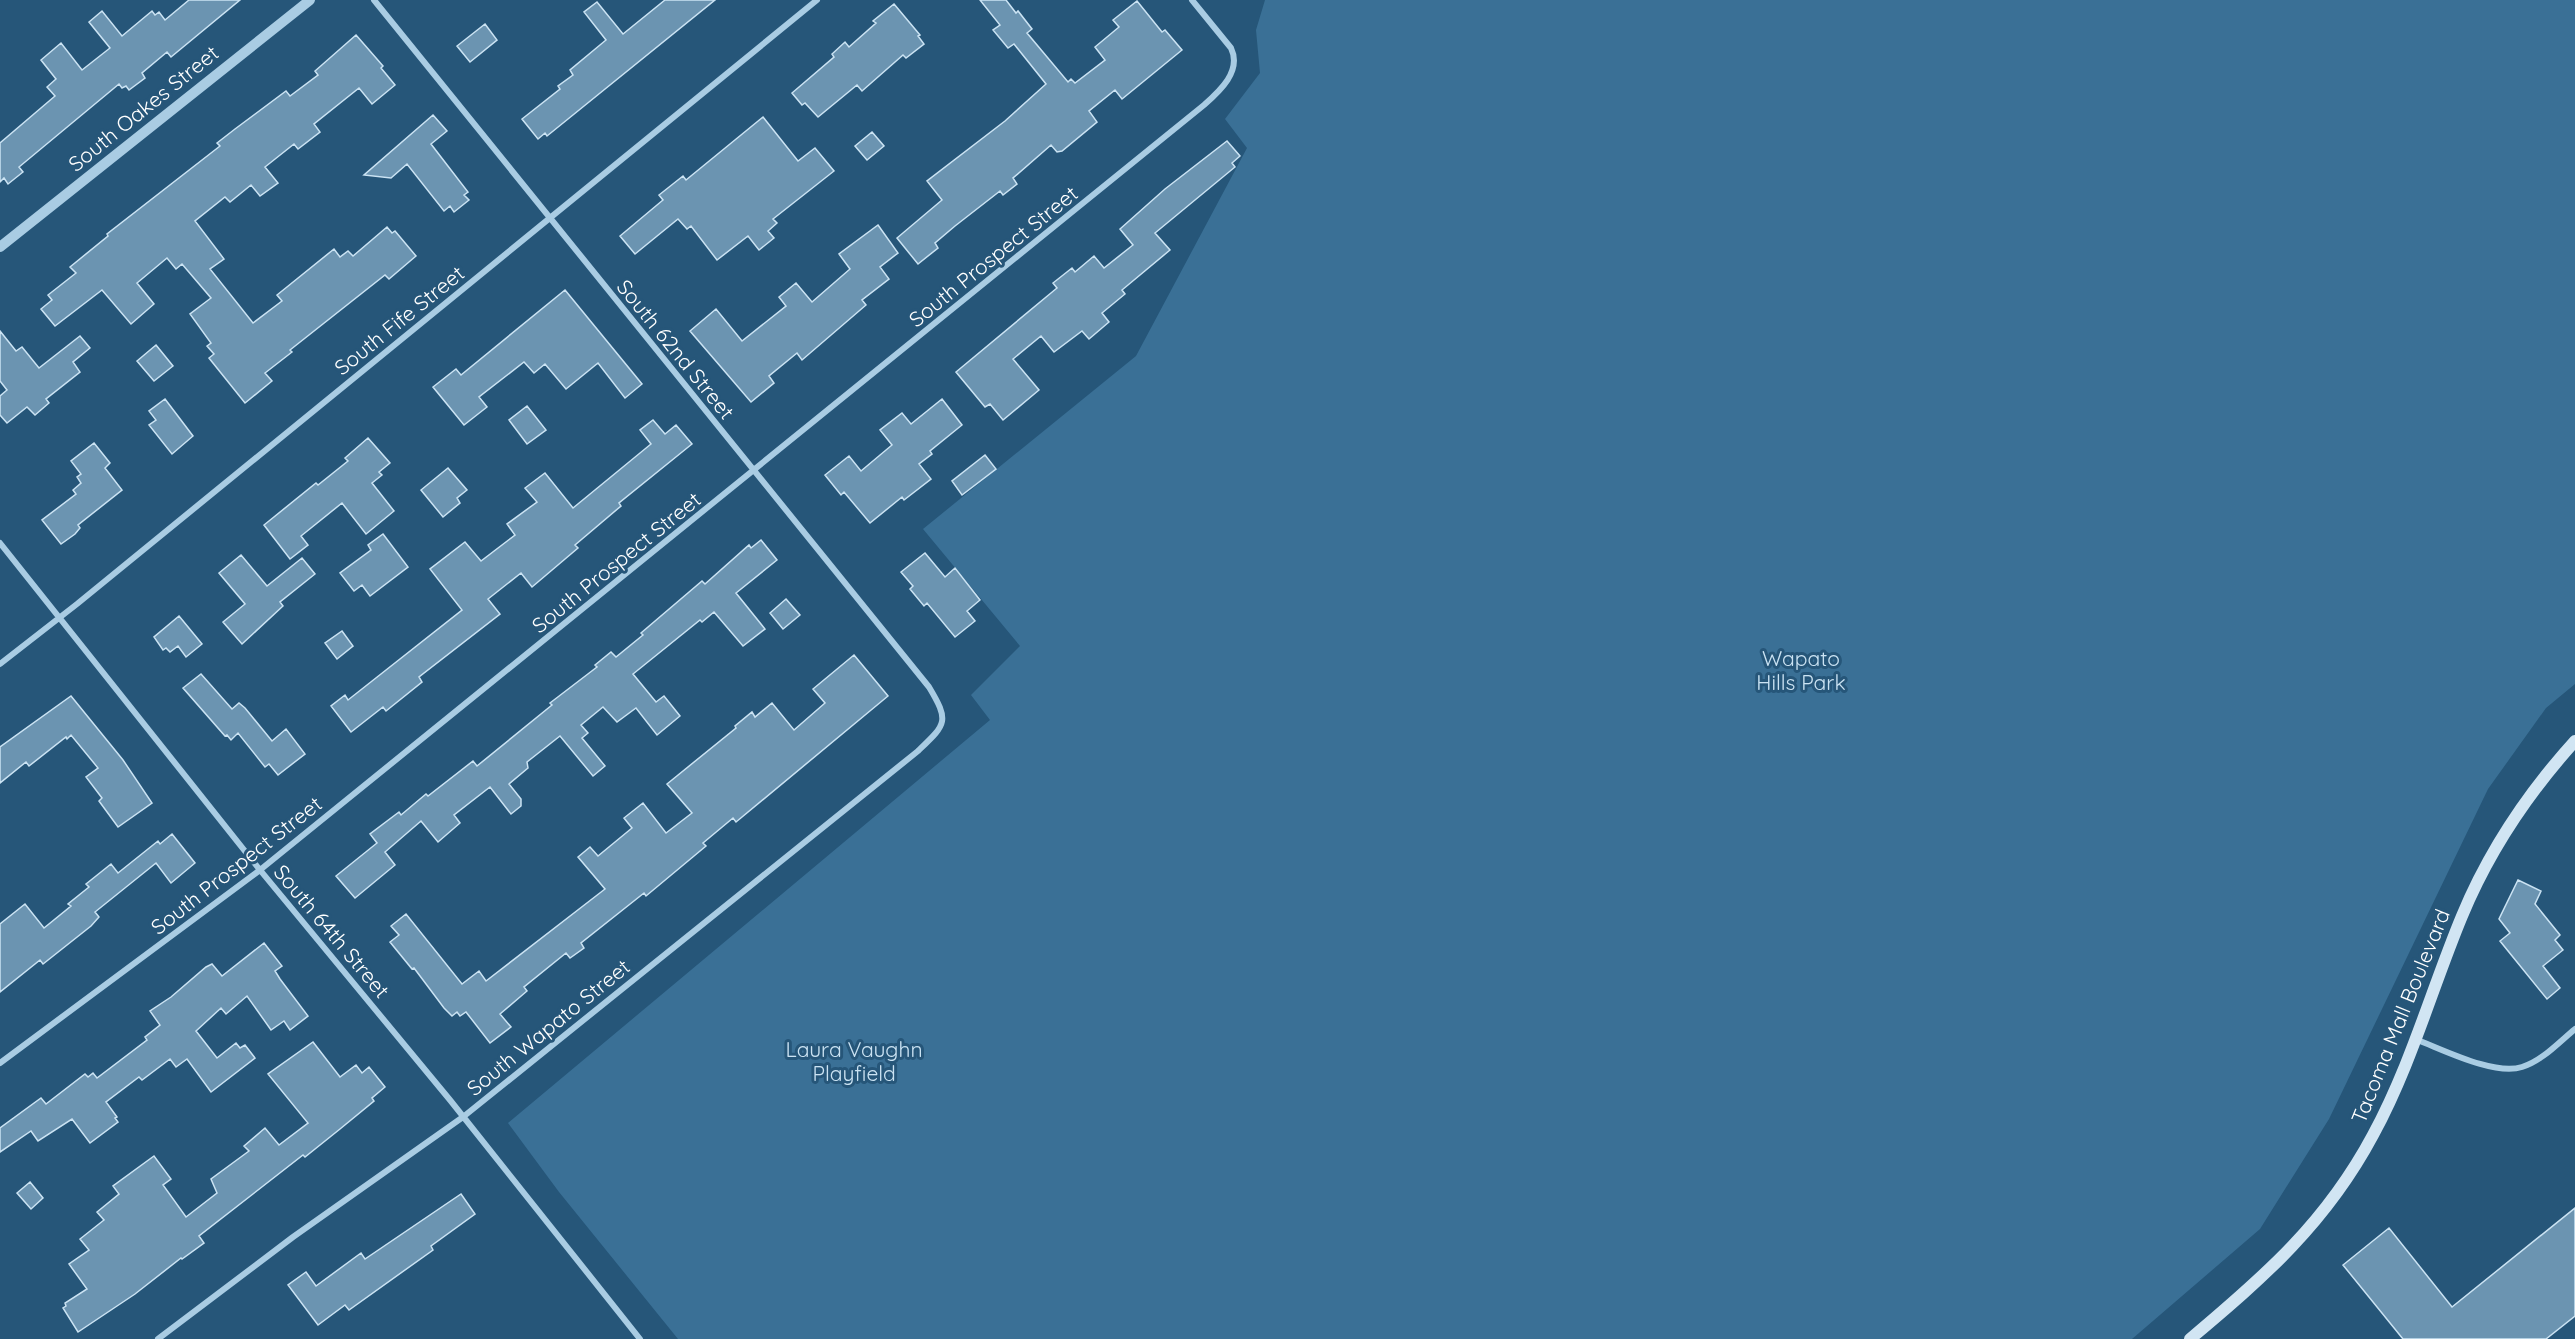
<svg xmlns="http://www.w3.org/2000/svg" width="2575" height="1339" viewBox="0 0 2575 1339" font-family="Quicksand,sans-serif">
	<rect width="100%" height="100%" fill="#265679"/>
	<path fill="#3a7096" d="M 1265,0 L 2575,0 L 2575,684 L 2546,708 L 2488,789 L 2329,1119 L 2260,1229 L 2132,1339 L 678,1339 L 559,1192 L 508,1123 L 990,720 L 971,695 L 1020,646 L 923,529 L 1136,356 L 1247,148 L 1225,119 L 1260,73 L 1256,30 Z"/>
	<path fill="#6b94b1" stroke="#cbe3f3" stroke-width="1.5" d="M 189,0 L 240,0 L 171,57 L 167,52 L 142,73 L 145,78 L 129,90 L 126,86 L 122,88 L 119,84 L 19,167 L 23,172 L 8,184 L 4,178 L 0,182 L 0,143 L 55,96 L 47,87 L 56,79 L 41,60 L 61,43 L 82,70 L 110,48 L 89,22 L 102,11 L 122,36 L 152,11 L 155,15 L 159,12 L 165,20 Z
		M 665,0 L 715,0 L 547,136 L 545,133 L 538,139 L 522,119 L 560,89 L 558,86 L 573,75 L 570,70 L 606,40 L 584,12 L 597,2 L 623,34 Z
		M 980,0 L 1006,0 L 1016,13 L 1018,11 L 1032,29 L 1027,33 L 1068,82 L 1071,79 L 1075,83 L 1105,60 L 1095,47 L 1119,27 L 1113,20 L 1137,1 L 1162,32 L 1165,30 L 1182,50 L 1122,99 L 1115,90 L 1089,111 L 1097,122 L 1062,151 L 1057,152 L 1051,145 L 1013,178 L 1017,184 L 1003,195 L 1000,191 L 955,226 L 935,243 L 938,248 L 918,264 L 897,238 L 942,200 L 927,181 L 1005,121 L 1046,84 L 1014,44 L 1008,48 L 993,30 L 1000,25 Z
		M 894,4 L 920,35 L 918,36 L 924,44 L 906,58 L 903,55 L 862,91 L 857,85 L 818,117 L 805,103 L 802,105 L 792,93 L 834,57 L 832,54 L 845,42 L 849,47 L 876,23 L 873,21 Z
		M 485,24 L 497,40 L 470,62 L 457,46 Z
		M 356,35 L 383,66 L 381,68 L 395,85 L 372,104 L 359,88 L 314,124 L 320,132 L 298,149 L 294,144 L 265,167 L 278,183 L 260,196 L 251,185 L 230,202 L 225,197 L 195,221 L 224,259 L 210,269 L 253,323 L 282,301 L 277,295 L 334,249 L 340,257 L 348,251 L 353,256 L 387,227 L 392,233 L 395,231 L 416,256 L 389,279 L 385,275 L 290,350 L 292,352 L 265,373 L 272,381 L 245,403 L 209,358 L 214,354 L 207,346 L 211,343 L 190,314 L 211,298 L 182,264 L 176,269 L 167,258 L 137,283 L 154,304 L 131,324 L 102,290 L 55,326 L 41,309 L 52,300 L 48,295 L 76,273 L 70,267 L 108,236 L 107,234 L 220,146 L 217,143 L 235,129 L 286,91 L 290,96 L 318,75 L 315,71 Z
		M 433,115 L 447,131 L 431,144 L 468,192 L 464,195 L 469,200 L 454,212 L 450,206 L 444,211 L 407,164 L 391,178 L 364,175 Z
		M 763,117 L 798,161 L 815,148 L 834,171 L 773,219 L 777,223 L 768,231 L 774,238 L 759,250 L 748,236 L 717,260 L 691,226 L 687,229 L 678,219 L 635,254 L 620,236 L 663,200 L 659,195 L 683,176 L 686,180 Z
		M 872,132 L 884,146 L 867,160 L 855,146 Z
		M 1227,141 L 1240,156 L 1232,163 L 1235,167 L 1155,233 L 1170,250 L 1122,290 L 1125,294 L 1102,313 L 1109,322 L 1089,339 L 1082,331 L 1054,352 L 1041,336 L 1013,359 L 1039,390 L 1003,420 L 990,404 L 985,407 L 956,372 L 1057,288 L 1053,283 L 1072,268 L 1075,272 L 1094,256 L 1104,268 L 1133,245 L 1120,229 L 1165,189 Z
		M 878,225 L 898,253 L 880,267 L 889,279 L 862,300 L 866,305 L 802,360 L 797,353 L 769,376 L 774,383 L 751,402 L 690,331 L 716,309 L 742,341 L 786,306 L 779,297 L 796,283 L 812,302 L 850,269 L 839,254 Z
		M 565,290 L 642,384 L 625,398 L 598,363 L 566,389 L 545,364 L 534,373 L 524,362 L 479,397 L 487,407 L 464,425 L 433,387 L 456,369 L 461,375 Z
		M 0,331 L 16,351 L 22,347 L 39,368 L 80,336 L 90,348 L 73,362 L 80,372 L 46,399 L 49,403 L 35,415 L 27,407 L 7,423 L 0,415 L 0,396 L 7,390 L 0,381 Z
		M 156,345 L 173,366 L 154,381 L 137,361 Z
		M 165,399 L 193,436 L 172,454 L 149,425 L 156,420 L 149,411 Z
		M 942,399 L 962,425 L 930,451 L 932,454 L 919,464 L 931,479 L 904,500 L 902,497 L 870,523 L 844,492 L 841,495 L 825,475 L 849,456 L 861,471 L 892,445 L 880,430 L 902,413 L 911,424 Z
		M 527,406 L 546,430 L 527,444 L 509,420 Z
		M 653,420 L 665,434 L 676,425 L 692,444 L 619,503 L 621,506 L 575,545 L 578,548 L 532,587 L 521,573 L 488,599 L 500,614 L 419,677 L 422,682 L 386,711 L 383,707 L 351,732 L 331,706 L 345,695 L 348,700 L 462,610 L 430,569 L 465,542 L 481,561 L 515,535 L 507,524 L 537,502 L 525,488 L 545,473 L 573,508 L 651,444 L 640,430 Z
		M 368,438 L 390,463 L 379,472 L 382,475 L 372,483 L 394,511 L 366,534 L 342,503 L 301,536 L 308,545 L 290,559 L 264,525 L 316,483 L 318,485 L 348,461 L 345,458 Z
		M 94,443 L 110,463 L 105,468 L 122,490 L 78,525 L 80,528 L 75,534 L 61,544 L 42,520 L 76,494 L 73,490 L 81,483 L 77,477 L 81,474 L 71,461 Z
		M 985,455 L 996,469 L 962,495 L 952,481 Z
		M 448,468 L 467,490 L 457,498 L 460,503 L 443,517 L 421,490 Z
		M 383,534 L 408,567 L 370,596 L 362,585 L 354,591 L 340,573 L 371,550 L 368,545 Z
		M 761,540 L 777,560 L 736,593 L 765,629 L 743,646 L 714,612 L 702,622 L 700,620 L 633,674 L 656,702 L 664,696 L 680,716 L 657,735 L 636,708 L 617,722 L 603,707 L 581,725 L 588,733 L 582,738 L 605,766 L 593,776 L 560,736 L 527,762 L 528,768 L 509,784 L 521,799 L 521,806 L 511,814 L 490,787 L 454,815 L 460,823 L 438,842 L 421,821 L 385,852 L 395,865 L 355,898 L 336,876 L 377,843 L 370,834 L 399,812 L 401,815 L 426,794 L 428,796 L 473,761 L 477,766 L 552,705 L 550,703 L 597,667 L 595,665 L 611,652 L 616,657 L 643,635 L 641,633 L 702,581 L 705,584 L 749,545 L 751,548 Z
		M 925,553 L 945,577 L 955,568 L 980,600 L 967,611 L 975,621 L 955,637 L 927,603 L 924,606 L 910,589 L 913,586 L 901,572 Z
		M 241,555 L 267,586 L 302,558 L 315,574 L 280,602 L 283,606 L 242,644 L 223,622 L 245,604 L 219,573 Z
		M 786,599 L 800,615 L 783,629 L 770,613 Z
		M 179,616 L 202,644 L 186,657 L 178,646 L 170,652 L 166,648 L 163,650 L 154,637 Z
		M 342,631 L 353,646 L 337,659 L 325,643 Z
		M 854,655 L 888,696 L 736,822 L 733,818 L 703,843 L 706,846 L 646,896 L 644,893 L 581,943 L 584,948 L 570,958 L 566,953 L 524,987 L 527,991 L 500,1014 L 511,1027 L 490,1043 L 466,1012 L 460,1016 L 457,1012 L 452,1016 L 444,1008 L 414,968 L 412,969 L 390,942 L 399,935 L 391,926 L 406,914 L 462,984 L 479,971 L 486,981 L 605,889 L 578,857 L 590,847 L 598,856 L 632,828 L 624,818 L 643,803 L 666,833 L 692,813 L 667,784 L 736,728 L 735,726 L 752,712 L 755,717 L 772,703 L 794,730 L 825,703 L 813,689 Z
		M 201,674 L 232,709 L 239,703 L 245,708 L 272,741 L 286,729 L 305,754 L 278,775 L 269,764 L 265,767 L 238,733 L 231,740 L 227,735 L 225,736 L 183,688 Z
		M 71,696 L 123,760 L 152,803 L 118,827 L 99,801 L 102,798 L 86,777 L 98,768 L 71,735 L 67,739 L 66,737 L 29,766 L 26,762 L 0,783 L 0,747 Z
		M 172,834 L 195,863 L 171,883 L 156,863 L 95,912 L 99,917 L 91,926 L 43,964 L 40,960 L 0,992 L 0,924 L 25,904 L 44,928 L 71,906 L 68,904 L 89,887 L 86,884 L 111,864 L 118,873 L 158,841 L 160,844 Z
		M 2518,880 L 2541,891 L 2535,904 L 2560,935 L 2555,940 L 2563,950 L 2543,966 L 2560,988 L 2547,999 L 2500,941 L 2510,933 L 2499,919 Z
		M 264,943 L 282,966 L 275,971 L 280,979 L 308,1016 L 290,1030 L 284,1021 L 271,1030 L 247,996 L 226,1014 L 221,1008 L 196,1031 L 217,1058 L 236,1043 L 240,1048 L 245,1045 L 255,1058 L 211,1092 L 187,1059 L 176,1067 L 170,1059 L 142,1080 L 139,1077 L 106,1102 L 117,1117 L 115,1118 L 118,1122 L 90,1143 L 72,1119 L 38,1141 L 31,1131 L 0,1152 L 0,1128 L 41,1098 L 46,1104 L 85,1074 L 88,1077 L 93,1073 L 97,1078 L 147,1040 L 145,1037 L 160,1025 L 150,1011 L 171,997 L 206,967 L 212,964 L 222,976 Z
		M 313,1042 L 340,1077 L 356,1065 L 362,1073 L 369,1067 L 385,1087 L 372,1098 L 374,1101 L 340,1129 L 305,1157 L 303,1155 L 199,1236 L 204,1243 L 182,1259 L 181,1258 L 135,1294 L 78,1332 L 63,1308 L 66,1306 L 65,1303 L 87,1289 L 69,1264 L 89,1250 L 80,1239 L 104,1220 L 97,1212 L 119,1194 L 113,1186 L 154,1156 L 171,1179 L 163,1185 L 186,1217 L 217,1193 L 211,1179 L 249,1151 L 244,1146 L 265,1128 L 279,1145 L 308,1123 L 268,1074 Z
		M 30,1182 L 43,1198 L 31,1209 L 17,1193 Z
		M 461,1194 L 475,1214 L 431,1246 L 433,1250 L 349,1310 L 345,1305 L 318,1325 L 288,1285 L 306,1272 L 316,1286 L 361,1253 L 365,1259 Z
		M 2575,1208 L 2575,1316 L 2546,1339 L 2403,1339 L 2343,1265 L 2389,1228 L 2452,1307 Z"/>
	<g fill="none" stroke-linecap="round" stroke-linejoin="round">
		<path stroke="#a9cce3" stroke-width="6" d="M 0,543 L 260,870 L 450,1100 L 640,1339
			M 0,664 L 77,604 L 817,0
			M 2415,1039 C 2442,1049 2494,1076 2522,1067 C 2542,1061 2559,1042 2575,1029
			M 0,1063 L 260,870 L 1204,105 C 1220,91 1242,71 1231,48 L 1192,0
			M 158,1339 L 293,1237 L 463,1117 L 918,751 C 946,724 950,722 929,687 L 374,0"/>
		<path stroke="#a9cce3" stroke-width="10" d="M 0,247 L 310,0"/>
		<path stroke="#d1e5f3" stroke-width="12" d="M 2190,1339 C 2265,1276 2326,1223 2373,1135 C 2411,1065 2432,988 2462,916 C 2489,851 2528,793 2575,741"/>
	</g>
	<g text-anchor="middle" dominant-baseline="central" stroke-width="6" stroke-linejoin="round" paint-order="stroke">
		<g font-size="21" fill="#fff" stroke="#265679">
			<text transform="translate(143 108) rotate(-39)">South Oakes Street</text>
			<text transform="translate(993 256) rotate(-39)">South Prospect Street</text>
			<text transform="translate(399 320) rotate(-39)">South Fife Street</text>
			<text transform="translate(676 349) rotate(51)">South 62nd Street</text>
			<text transform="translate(616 562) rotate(-39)">South Prospect Street</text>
			<text transform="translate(236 865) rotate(-38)">South Prospect Street</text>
			<text transform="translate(332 931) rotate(50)">South 64th Street</text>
			<text transform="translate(2400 1016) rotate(-68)">Tacoma Mall Boulevard</text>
			<text transform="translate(548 1027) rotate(-39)">South Wapato Street</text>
		</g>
		<g font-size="21" fill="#cbe3f3" stroke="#265679">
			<text x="1801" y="658">Wapato<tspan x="1801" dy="24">Hills Park</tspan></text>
			<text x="854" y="1049">Laura Vaughn<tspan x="854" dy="24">Playfield</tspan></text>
		</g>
	</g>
</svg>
